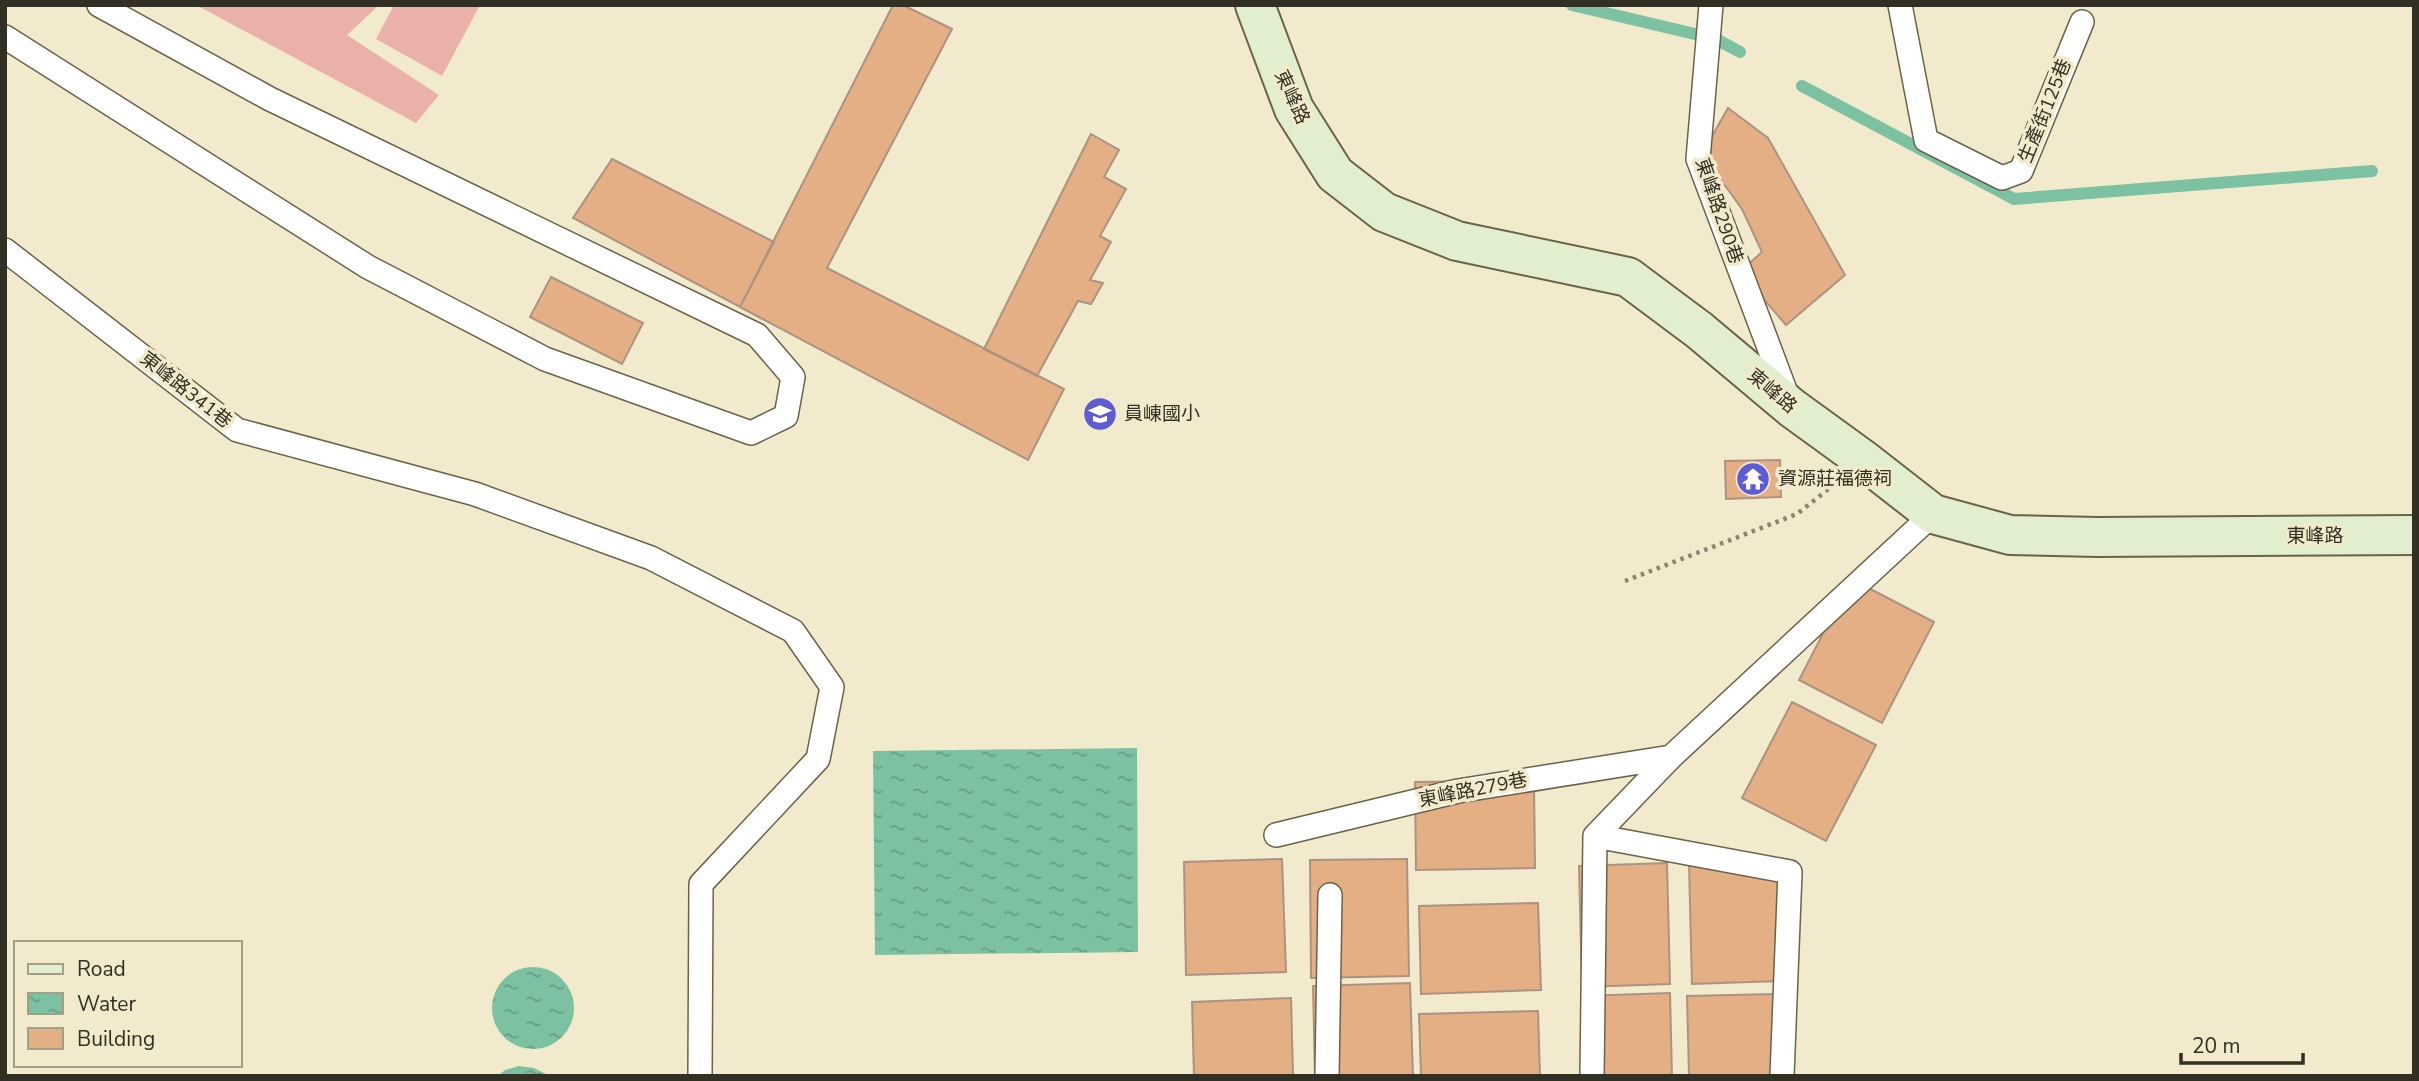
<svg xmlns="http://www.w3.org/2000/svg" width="2419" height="1081" viewBox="0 0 2419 1081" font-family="'Nunito Sans','Noto Sans TC',sans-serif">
	<defs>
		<pattern id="water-ripples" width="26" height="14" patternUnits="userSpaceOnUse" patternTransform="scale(1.75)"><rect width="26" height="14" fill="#7cc1a2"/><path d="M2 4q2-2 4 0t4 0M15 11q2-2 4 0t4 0" fill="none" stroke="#669d84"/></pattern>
	</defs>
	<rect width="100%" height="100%" fill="#f2eacc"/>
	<path fill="#eab1ab" d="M 196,5 L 379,5 L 347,35 L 439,95 L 416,123 Z
		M 394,5 L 480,5 L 442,76 L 376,39 Z"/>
	<path fill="url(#water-ripples)" d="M 1137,748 L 1138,952 L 875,955 L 873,751 Z
		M492 1008a41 41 0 1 1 82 0a41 41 0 1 1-82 0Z
		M 519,1066 L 534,1068 L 550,1076 L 498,1076 L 505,1070 Z"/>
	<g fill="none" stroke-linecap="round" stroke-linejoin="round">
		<path stroke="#7cc1a2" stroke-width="12" d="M 1572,5 L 1716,39 L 1740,52
			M 1802,86 L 2014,199 L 2372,171"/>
	</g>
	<path fill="#e4af85" stroke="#ac9381" stroke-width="2" d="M 893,5 L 903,5 L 952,29 L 827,268 L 1064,389 L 1028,460 L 740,307 Z
		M 1728,108 L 1768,138 L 1845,275 L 1786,325 L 1740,272 L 1762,252 L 1742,209 L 1702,154 Z
		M 1091,134 L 1119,150 L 1104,177 L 1126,189 L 1100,236 L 1111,242 L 1090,280 L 1103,283 L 1091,304 L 1078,301 L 1037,376 L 984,349 Z
		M 612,159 L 774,242 L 740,307 L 573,218 Z
		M 551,277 L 643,323 L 622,364 L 530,317 Z
		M 1780,460 L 1781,497 L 1726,499 L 1725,461 Z
		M 1851,579 L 1934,622 L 1882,723 L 1799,680 Z
		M 1792,702 L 1876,745 L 1826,841 L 1742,798 Z
		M 1534,780 L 1535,868 L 1416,870 L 1415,782 Z
		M 1282,859 L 1286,972 L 1186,975 L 1184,862 Z
		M 1407,859 L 1409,976 L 1311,978 L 1310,860 Z
		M 1778,860 L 1780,981 L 1692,984 L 1689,863 Z
		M 1667,863 L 1670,984 L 1582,987 L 1579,866 Z
		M 1538,903 L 1541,990 L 1421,994 L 1419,906 Z
		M 1410,983 L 1413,1076 L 1315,1076 L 1313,986 Z
		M 1670,993 L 1672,1076 L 1583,1076 L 1581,996 Z
		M 1775,994 L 1777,1076 L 1689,1076 L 1687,996 Z
		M 1291,998 L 1293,1076 L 1194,1076 L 1192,1002 Z
		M 1538,1011 L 1540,1076 L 1421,1076 L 1419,1014 Z"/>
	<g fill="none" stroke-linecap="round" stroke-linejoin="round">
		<g stroke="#6a634a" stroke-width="26">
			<path id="lane" d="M 1711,5 L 1698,159 L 1788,398
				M 1900,5 L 1926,140 L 2002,178 L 2021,171 L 2082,22
				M 5,37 L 368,267 L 545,359 L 751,433 L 786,416 L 793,377 L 757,335 L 270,99 L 99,5
				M 5,250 L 237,430 L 475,494 L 651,558 L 793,631 L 832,687 L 818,759 L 701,884 L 700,1076
				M 1276,835 L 1458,791 L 1671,757
				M 1595,836 L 1790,872 L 1782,1076
				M 1327,1076 L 1330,895
				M 1592,1076 L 1595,836 L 1671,757 L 1933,514"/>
		</g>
		<g stroke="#6a634a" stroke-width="42">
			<path id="secondary" d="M 1255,5 L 1294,109 L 1335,174 L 1384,212 L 1457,241 L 1628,277 L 1699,330 L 1792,408 L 1865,461 L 1933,514 L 2010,535 L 2097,537 L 2414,535"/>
		</g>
		<path stroke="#8a8470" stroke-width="4.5" stroke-dasharray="3.5 5" stroke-linecap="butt" d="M 1625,581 L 1797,514 L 1831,487"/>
		<use href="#lane" stroke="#fff" stroke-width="23"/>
		<use href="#secondary" stroke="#e1eed0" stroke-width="38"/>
	</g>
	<defs>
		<g id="school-disc" transform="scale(1.75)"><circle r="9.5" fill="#5f5bd4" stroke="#f2eacc"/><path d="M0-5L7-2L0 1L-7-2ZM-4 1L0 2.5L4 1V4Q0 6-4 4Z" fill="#fff"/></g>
		<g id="temple-disc" transform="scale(1.75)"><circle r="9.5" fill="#5f5bd4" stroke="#f2eacc"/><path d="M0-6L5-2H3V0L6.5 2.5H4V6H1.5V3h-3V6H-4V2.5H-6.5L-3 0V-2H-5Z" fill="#fff"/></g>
	</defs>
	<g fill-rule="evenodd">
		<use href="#school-disc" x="1100" y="414"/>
		<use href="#temple-disc" x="1753" y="479"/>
	</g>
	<g text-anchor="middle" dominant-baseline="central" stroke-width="7" stroke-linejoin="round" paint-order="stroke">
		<g font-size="19" fill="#322f23" stroke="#f2eacc">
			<text transform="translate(1292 97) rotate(65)">東峰路</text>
			<text transform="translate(2045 111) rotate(-68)">生產街125巷</text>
			<text transform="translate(1719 211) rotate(71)">東峰路290巷</text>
			<text transform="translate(186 390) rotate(38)">東峰路341巷</text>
			<text transform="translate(1772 391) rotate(40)">東峰路</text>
			<text x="2315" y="536">東峰路</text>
			<text transform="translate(1473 790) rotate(-11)">東峰路279巷</text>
		</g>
		<g font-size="19" fill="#322f23" stroke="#f2eacc" text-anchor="start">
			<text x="1124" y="414">員崠國小</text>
			<text x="1778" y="479">資源莊福德祠</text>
		</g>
	</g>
	<rect width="2419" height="1081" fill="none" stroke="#322f23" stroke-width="14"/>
	<rect x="14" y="941" width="228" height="126" fill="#f2eacc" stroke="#a59f88" stroke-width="2"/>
	<rect x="28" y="964" width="35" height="10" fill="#e1eed0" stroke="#a59f88" stroke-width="2"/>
	<text x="77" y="976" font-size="21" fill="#322f23">Road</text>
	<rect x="28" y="993" width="35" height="21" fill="url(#water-ripples)" stroke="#a59f88" stroke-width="2"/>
	<text x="77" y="1011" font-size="21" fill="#322f23">Water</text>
	<rect x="28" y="1028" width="35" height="21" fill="#e4af85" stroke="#a59f88" stroke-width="2"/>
	<text x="77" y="1046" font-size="21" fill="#322f23">Building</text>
	<path d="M2181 1053v10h122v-10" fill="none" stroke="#322f23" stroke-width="3.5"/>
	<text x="2192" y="1053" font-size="21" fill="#322f23" stroke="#f2eacc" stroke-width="5" paint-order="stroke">20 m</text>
</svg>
